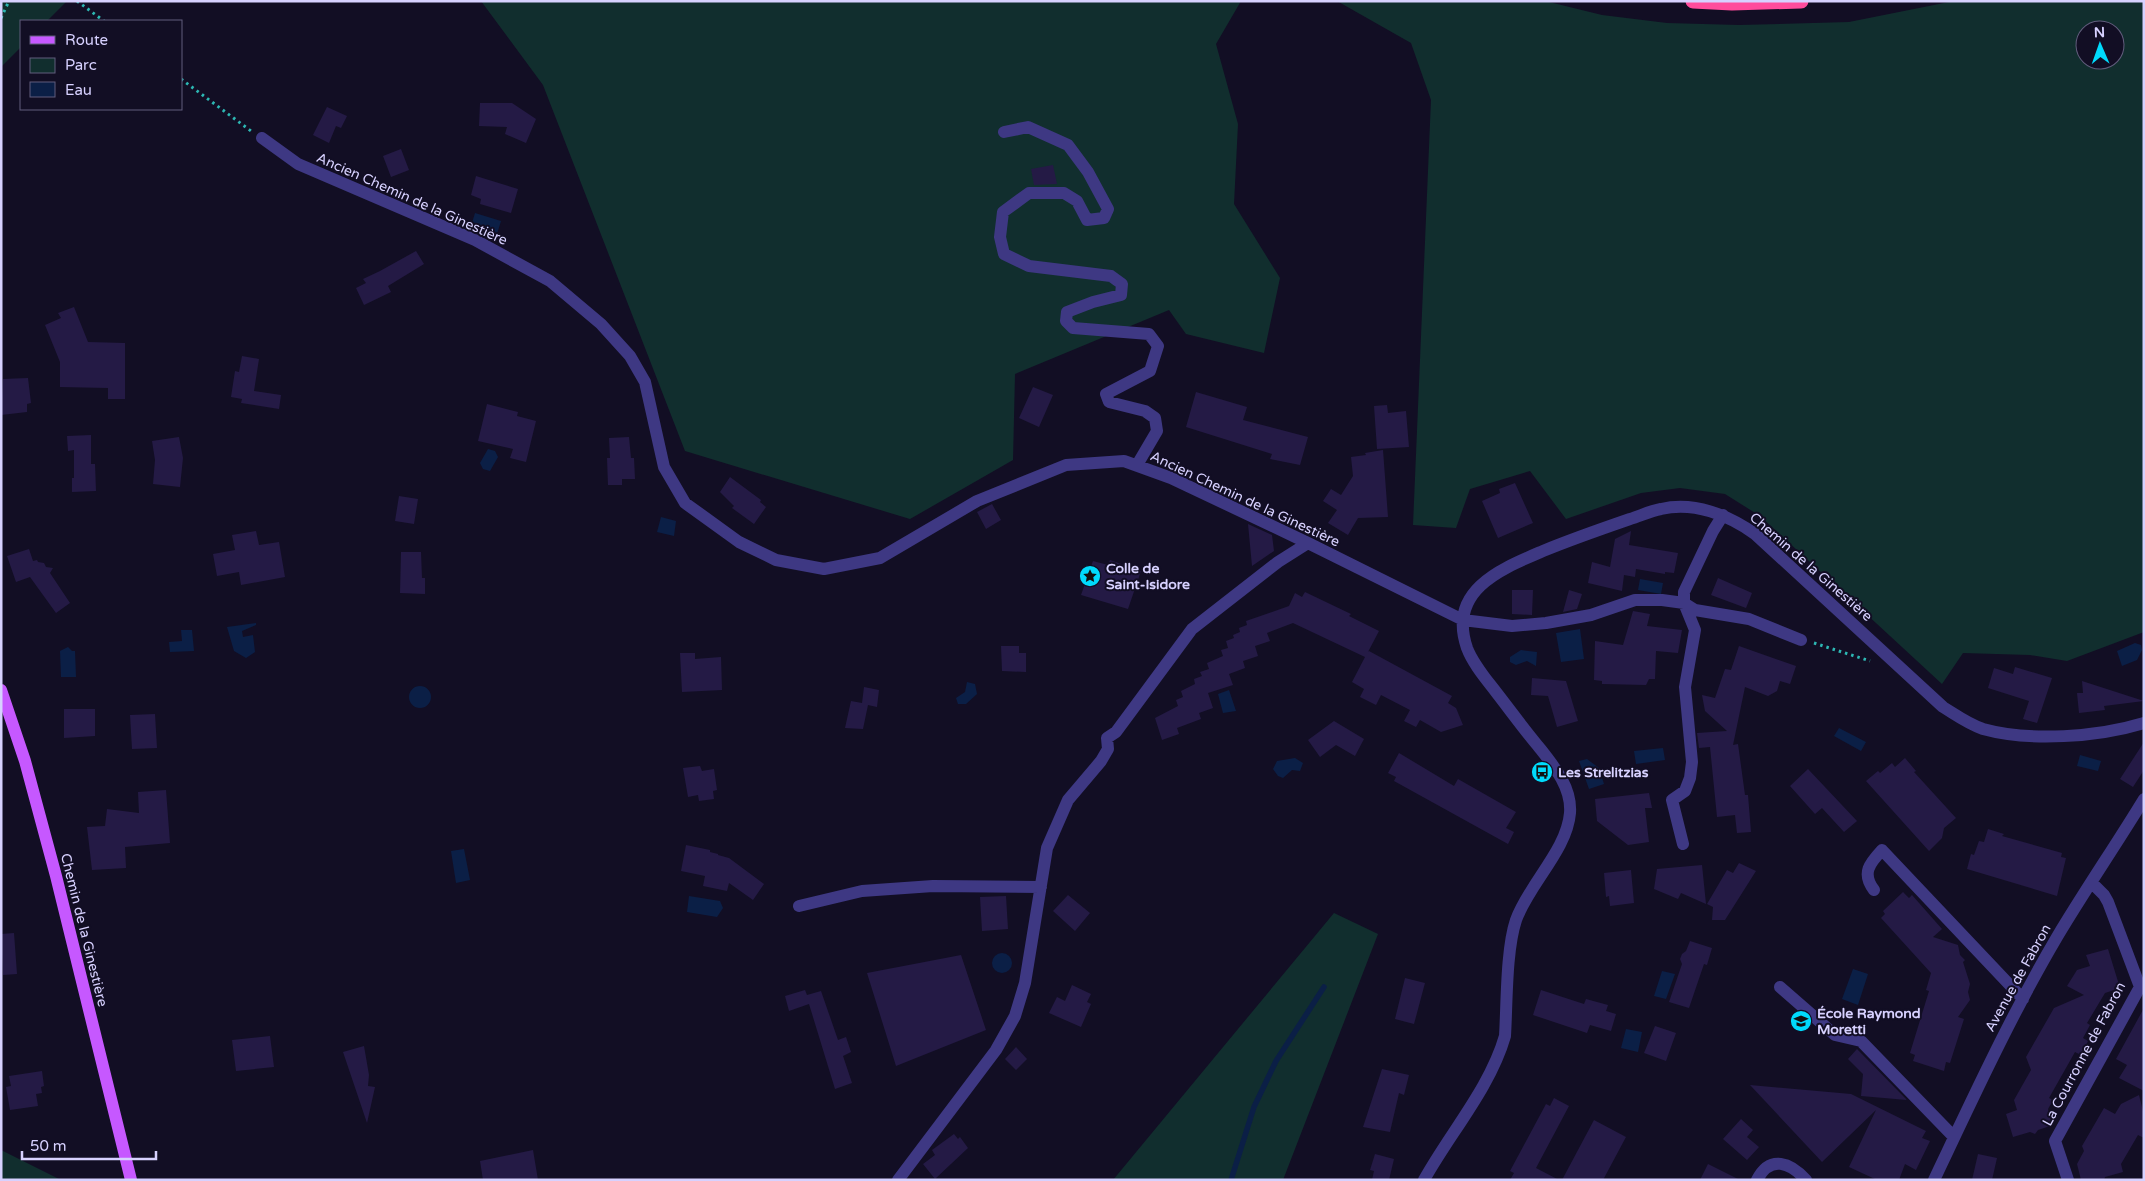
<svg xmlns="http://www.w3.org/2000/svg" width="2145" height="1181" viewBox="0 0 2145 1181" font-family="'Varela Round',sans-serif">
	<rect width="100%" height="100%" fill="#120e24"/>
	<path fill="#112e2e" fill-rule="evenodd" d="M 1,1 L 67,1 L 47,21 L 21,21 L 21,47 L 1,67 Z
		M 481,1 L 1241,1 L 1216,44 L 1238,124 L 1234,204 L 1280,278 L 1264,353 L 1186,334 L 1169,310 L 1015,374 L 1013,460 L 910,519 L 685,451 L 543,85 Z
		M 1337,1 L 1545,1 L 1602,15 L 1667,23 L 1739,25 L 1849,22 L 1954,1 L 2144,1 L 2144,632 L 2067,661 L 2030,655 L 1963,653 L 1942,684 L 1760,516 L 1725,494 L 1680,488 L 1641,493 L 1566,519 L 1530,471 L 1470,489 L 1456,528 L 1413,525 L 1431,100 L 1411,43 ZM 2085,30 L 2115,30 L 2115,60 L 2085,60 Z
		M 1334,913 L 1378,934 L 1283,1180 L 1113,1180 Z
		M 1,1150 L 61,1180 L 1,1180 Z"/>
	<path fill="#0b1f46" d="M 475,213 L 501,221 L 497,234 L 471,226 Z
		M 488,449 L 495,451 L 498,457 L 490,471 L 483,469 L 480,463 Z
		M 661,517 L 676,521 L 674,536 L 657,532 Z
		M 1640,579 L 1663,583 L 1661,594 L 1638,590 Z
		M 256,623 L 256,625 L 242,631 L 243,637 L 253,635 L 255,652 L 246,658 L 234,651 L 227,627 Z
		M 1580,629 L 1584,659 L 1561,662 L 1556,633 Z
		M 181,630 L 192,630 L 194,651 L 170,652 L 169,642 L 182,641 Z
		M 2135,643 L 2141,645 L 2142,650 L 2137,660 L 2122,666 L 2117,651 Z
		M 68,647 L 72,651 L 75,651 L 76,677 L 61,677 L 60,651 Z
		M 1521,650 L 1537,652 L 1536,666 L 1527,661 L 1516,665 L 1510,662 L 1510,657 Z
		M 967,682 L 975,684 L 977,694 L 966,704 L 958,704 L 956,698 L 965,692 Z
		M409 697a11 11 0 1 1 22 0a11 11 0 1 1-22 0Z
		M 1229,690 L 1236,711 L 1223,713 L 1218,694 Z
		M 1839,728 L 1866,742 L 1861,751 L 1834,736 Z
		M 1663,748 L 1665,760 L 1636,764 L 1634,751 Z
		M 2080,755 L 2101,761 L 2098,771 L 2077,766 Z
		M 1295,758 L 1303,763 L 1300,771 L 1292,770 L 1283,778 L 1278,776 L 1273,769 L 1277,761 Z
		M 1587,759 L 1599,768 L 1604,784 L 1589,789 L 1579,761 Z
		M 464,849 L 470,880 L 456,883 L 451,851 Z
		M 689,896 L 720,901 L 723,908 L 717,917 L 687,912 Z
		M992 963a10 10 0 1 1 20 0a10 10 0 1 1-20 0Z
		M 1853,969 L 1868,974 L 1858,1005 L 1842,999 Z
		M 1662,971 L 1675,974 L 1666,999 L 1654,996 Z
		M 1626,1029 L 1642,1032 L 1638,1052 L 1621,1048 Z"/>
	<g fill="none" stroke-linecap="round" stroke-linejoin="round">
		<path stroke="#0b1f46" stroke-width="5.5" d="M 1231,1180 L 1254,1107 L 1276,1061 L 1324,987"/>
	</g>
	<path fill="#241a45" d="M 480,103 L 512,103 L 536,119 L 526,143 L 505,134 L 507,127 L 479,126 Z
		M 327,107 L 347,116 L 341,128 L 336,126 L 329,143 L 313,135 Z
		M 401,149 L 409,170 L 391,177 L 383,156 Z
		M 1053,165 L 1057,184 L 1034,185 L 1031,169 Z
		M 476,176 L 518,189 L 511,213 L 480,204 L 481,199 L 471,195 Z
		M 416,251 L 424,264 L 388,286 L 391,292 L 364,305 L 356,288 L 366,283 L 363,279 L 380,271 Z
		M 74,307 L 88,342 L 125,343 L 125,399 L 108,399 L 108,388 L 60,387 L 60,362 L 45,325 L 61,318 L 58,313 Z
		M 242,356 L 259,359 L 254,391 L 281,395 L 279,409 L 241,403 L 242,399 L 231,397 L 235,371 L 239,372 Z
		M 28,378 L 31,403 L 27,404 L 27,412 L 1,415 L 3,379 Z
		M 1033,387 L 1053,395 L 1039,427 L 1019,418 Z
		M 1196,392 L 1247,407 L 1243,420 L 1308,437 L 1300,465 L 1270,459 L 1272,454 L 1186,427 Z
		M 487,404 L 518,412 L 517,416 L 536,421 L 526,462 L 510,458 L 513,449 L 478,441 Z
		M 1387,405 L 1388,413 L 1406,411 L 1409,447 L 1377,449 L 1374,406 Z
		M 91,435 L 91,464 L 95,464 L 96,491 L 72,492 L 72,478 L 74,478 L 74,450 L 68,451 L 67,436 Z
		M 179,437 L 183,458 L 180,487 L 153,484 L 155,460 L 152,441 Z
		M 629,437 L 631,458 L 634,458 L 635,479 L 622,479 L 622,485 L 608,485 L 607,458 L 610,458 L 609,438 Z
		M 1383,450 L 1388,517 L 1358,518 L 1348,535 L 1328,523 L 1337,510 L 1323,501 L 1331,489 L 1341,495 L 1353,476 L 1351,457 L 1366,455 L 1365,453 Z
		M 730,477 L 761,500 L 760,502 L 766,507 L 754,524 L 732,508 L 734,506 L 720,492 Z
		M 1515,483 L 1533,523 L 1498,538 L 1482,501 L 1500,493 L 1499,489 Z
		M 399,496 L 418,499 L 414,524 L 395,521 Z
		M 992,504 L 1001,520 L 986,529 L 977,512 Z
		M 1248,524 L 1272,535 L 1274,551 L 1252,566 Z
		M 256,531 L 259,545 L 279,542 L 285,577 L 241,585 L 239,572 L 217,576 L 213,554 L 235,550 L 232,535 Z
		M 1631,531 L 1629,545 L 1678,553 L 1674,573 L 1665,572 L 1665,574 L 1636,569 L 1635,577 L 1624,575 L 1622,591 L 1588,583 L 1592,562 L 1610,567 L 1615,539 Z
		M 29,549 L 33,561 L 37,560 L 38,562 L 44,563 L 46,567 L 53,568 L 50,573 L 70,603 L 56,613 L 30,577 L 16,582 L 7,556 Z
		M 401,552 L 421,552 L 422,578 L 425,578 L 425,594 L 400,593 Z
		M 1110,560 L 1141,571 L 1128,609 L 1081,595 L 1093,561 L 1108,565 Z
		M 1718,578 L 1752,593 L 1746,608 L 1711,595 Z
		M 1512,590 L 1533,590 L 1532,615 L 1512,614 Z
		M 1569,590 L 1582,594 L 1577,609 L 1563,612 Z
		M 1305,592 L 1351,614 L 1349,616 L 1379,631 L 1368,652 L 1369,651 L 1452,696 L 1448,703 L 1456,708 L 1463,725 L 1441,732 L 1420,720 L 1416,727 L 1404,721 L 1410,710 L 1381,695 L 1376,705 L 1360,697 L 1364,689 L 1352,682 L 1365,657 L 1293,623 L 1267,633 L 1270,641 L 1255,646 L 1258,656 L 1243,661 L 1245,668 L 1229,674 L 1233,685 L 1208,693 L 1213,708 L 1199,713 L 1201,719 L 1177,728 L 1179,734 L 1162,740 L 1155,718 L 1178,706 L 1176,700 L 1183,697 L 1181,691 L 1195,684 L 1194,679 L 1202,676 L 1200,672 L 1209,669 L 1207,663 L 1223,656 L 1221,650 L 1228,648 L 1226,641 L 1234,638 L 1233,635 L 1240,632 L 1239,628 L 1247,625 L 1246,621 L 1289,606 L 1295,593 L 1302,597 Z
		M 1633,611 L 1650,614 L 1647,626 L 1682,630 L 1678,653 L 1656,651 L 1655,679 L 1649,679 L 1646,685 L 1602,684 L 1602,681 L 1594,680 L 1595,641 L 1623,645 Z
		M 1001,646 L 1019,646 L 1019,653 L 1026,653 L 1026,672 L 1002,671 Z
		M 1739,646 L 1796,666 L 1790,684 L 1780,681 L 1777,691 L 1768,696 L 1745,687 L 1733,745 L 1738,744 L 1745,795 L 1748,795 L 1751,832 L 1737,833 L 1735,815 L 1717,817 L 1710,747 L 1699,748 L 1697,733 L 1727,731 L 1705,711 L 1702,695 L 1715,698 L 1725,669 L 1731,670 Z
		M 680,653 L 695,653 L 695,659 L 721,657 L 722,690 L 682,692 Z
		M 2015,667 L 2052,678 L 2037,723 L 2023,719 L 2029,701 L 1988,688 L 1994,668 L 2013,674 Z
		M 1532,678 L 1566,681 L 1578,721 L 1557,727 L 1548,696 L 1531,695 Z
		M 2082,681 L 2144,701 L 2104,706 L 2105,710 L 2079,713 L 2077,693 L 2083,693 Z
		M 864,687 L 879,690 L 877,707 L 868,705 L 863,729 L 845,728 L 851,701 L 862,703 Z
		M 64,709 L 95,709 L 95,736 L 64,738 Z
		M 155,714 L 157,748 L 132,749 L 130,715 Z
		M 1334,721 L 1364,739 L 1355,756 L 1336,745 L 1320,757 L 1308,740 Z
		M 2144,742 L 2144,770 L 2133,787 L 2120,779 Z
		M 1399,753 L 1454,786 L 1458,779 L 1516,812 L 1506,828 L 1514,832 L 1508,844 L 1394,781 L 1396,777 L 1388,773 Z
		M 1905,758 L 1916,771 L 1914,772 L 1956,818 L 1944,828 L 1942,838 L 1929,851 L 1866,781 L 1878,771 L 1880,773 L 1892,763 L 1895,767 Z
		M 700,766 L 702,771 L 714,769 L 717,790 L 713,791 L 714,799 L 699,801 L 698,795 L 688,797 L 683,768 Z
		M 1808,769 L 1857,821 L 1844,832 L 1822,808 L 1815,814 L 1790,786 Z
		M 166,790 L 170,843 L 125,847 L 126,868 L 92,870 L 87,827 L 105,826 L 107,809 L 139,813 L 138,792 Z
		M 1649,793 L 1652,808 L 1645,808 L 1649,842 L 1628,845 L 1597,821 L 1595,799 Z
		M 1988,829 L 2004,834 L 2002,836 L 2062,853 L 2061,857 L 2066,858 L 2057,896 L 1967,869 L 1971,854 L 1974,855 L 1979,841 L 1984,842 Z
		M 686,845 L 710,850 L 710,852 L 718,854 L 718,855 L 729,858 L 764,884 L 753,900 L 729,883 L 727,891 L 703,886 L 705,876 L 681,871 Z
		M 1739,863 L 1756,871 L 1725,920 L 1712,920 L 1713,907 L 1707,904 L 1727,870 L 1733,873 Z
		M 1702,865 L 1706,904 L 1681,893 L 1678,899 L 1654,889 L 1657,869 Z
		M 1631,870 L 1634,903 L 1610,906 L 1609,896 L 1606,897 L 1604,873 Z
		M 1903,892 L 1909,898 L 1912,895 L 1942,929 L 1933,937 L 1958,945 L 1960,955 L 1965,960 L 1963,962 L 1970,984 L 1968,992 L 1970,1000 L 1958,1017 L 1964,1019 L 1950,1063 L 1946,1062 L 1944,1071 L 1913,1061 L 1915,1055 L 1910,1053 L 1929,991 L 1926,990 L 1931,973 L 1881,918 L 1885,914 L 1883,911 Z
		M 1068,895 L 1090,913 L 1075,931 L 1053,911 Z
		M 1006,896 L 1008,929 L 982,931 L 980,897 Z
		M 14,933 L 17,974 L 3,975 L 1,934 Z
		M 1690,941 L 1712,948 L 1707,965 L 1704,964 L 1689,1008 L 1669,1002 L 1682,964 L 1680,959 L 1682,954 L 1686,951 Z
		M 2108,949 L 2120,988 L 2105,993 L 2087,1023 L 2090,1025 L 2083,1038 L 2088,1041 L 2081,1055 L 2075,1052 L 2049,1098 L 2053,1100 L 2048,1109 L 2053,1125 L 2038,1130 L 2035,1134 L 2030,1132 L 2013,1137 L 2006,1114 L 2017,1110 L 2014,1100 L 2031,1070 L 2026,1057 L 2054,1008 L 2084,995 L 2067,986 L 2077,970 L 2090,966 L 2086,955 Z
		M 961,955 L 986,1030 L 896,1066 L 867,973 Z
		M 1405,978 L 1425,983 L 1414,1024 L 1395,1019 Z
		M 1072,985 L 1091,994 L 1087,1002 L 1091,1004 L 1081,1027 L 1049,1013 L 1057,997 L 1065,1001 Z
		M 805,990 L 807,995 L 821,991 L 838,1040 L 846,1037 L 851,1052 L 843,1056 L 852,1083 L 835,1089 L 809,1004 L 789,1011 L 785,996 Z
		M 1541,990 L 1584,1004 L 1586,999 L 1608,1005 L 1606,1011 L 1616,1014 L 1611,1031 L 1590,1025 L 1587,1033 L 1533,1015 Z
		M 2144,1008 L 2144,1091 L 2119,1078 L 2127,1065 L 2116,1059 Z
		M 1655,1026 L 1676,1033 L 1666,1061 L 1644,1053 Z
		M 270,1036 L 274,1067 L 236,1071 L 232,1040 Z
		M 364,1046 L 369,1075 L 368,1086 L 375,1087 L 367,1123 L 343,1052 Z
		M 1016,1047 L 1027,1059 L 1016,1070 L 1005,1059 Z
		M 1857,1049 L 1907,1100 L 1861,1096 L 1863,1074 L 1848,1059 Z
		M 1382,1069 L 1409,1075 L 1404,1095 L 1399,1093 L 1390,1132 L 1363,1127 Z
		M 42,1071 L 44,1086 L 41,1087 L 42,1093 L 36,1094 L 38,1106 L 10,1110 L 6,1087 L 11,1086 L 9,1076 Z
		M 1750,1085 L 1851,1094 L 1926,1131 L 1922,1138 L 1930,1141 L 1916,1170 L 1905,1164 L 1899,1180 L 1877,1180 L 1849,1167 L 1876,1110 L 1822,1162 Z
		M 2139,1095 L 2144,1115 L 2144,1138 L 2138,1135 L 2121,1164 L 2123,1172 L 2105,1177 L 2104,1180 L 2081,1180 L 2077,1164 L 2084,1151 L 2082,1146 L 2104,1108 L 2115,1114 L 2121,1104 Z
		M 1554,1098 L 1569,1106 L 1536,1168 L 1559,1180 L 1510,1180 L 1514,1173 L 1510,1171 L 1546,1104 L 1550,1106 Z
		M 1741,1119 L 1753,1130 L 1747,1137 L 1759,1147 L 1747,1160 L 1723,1139 Z
		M 1594,1120 L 1626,1137 L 1603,1180 L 1562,1180 Z
		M 954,1134 L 958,1139 L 960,1137 L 968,1148 L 935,1179 L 923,1164 L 935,1155 L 932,1150 Z
		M 533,1150 L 538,1180 L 483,1180 L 480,1161 Z
		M 1375,1154 L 1394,1159 L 1389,1180 L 1372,1180 L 1374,1171 L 1370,1170 Z
		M 1978,1154 L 1997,1158 L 1992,1180 L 1972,1180 Z
		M 1708,1164 L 1740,1180 L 1700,1180 Z"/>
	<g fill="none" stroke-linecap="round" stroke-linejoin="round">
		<path stroke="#2db7b3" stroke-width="3" stroke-dasharray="2.5 4" stroke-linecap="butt" d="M 77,1 L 104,21
			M 1,18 L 9,1
			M 181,79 L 251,131
			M 1814,643 L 1870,661"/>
		<path stroke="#3e3883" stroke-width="12" d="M 1004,132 L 1028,127 L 1068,145 L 1088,172 L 1108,209 L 1104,218 L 1087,220 L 1077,201 L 1064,193 L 1029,193 L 1003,212 L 1000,237 L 1004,254 L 1029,266 L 1111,276 L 1122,284 L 1121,295 L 1093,302 L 1067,312 L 1066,321 L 1073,328 L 1149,334 L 1158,346 L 1150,371 L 1106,394 L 1109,402 L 1145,411 L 1155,418 L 1157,431 L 1137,465
			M 262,138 L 298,164 L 475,240 L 550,281 L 601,324 L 630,356 L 645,382 L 664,467 L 685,503 L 739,542 L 776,560 L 824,569 L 880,558 L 977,501 L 1066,465 L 1124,461 L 1171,478 L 1308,543 L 1463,620 L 1512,626 L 1546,623 L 1591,615 L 1635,600 L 1662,600 L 1684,603 L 1695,610 L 1749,619 L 1801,640
			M 1683,844 L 1672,800 L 1685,791 L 1690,778 L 1692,762 L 1685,687 L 1695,630 L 1684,603 L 1684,592 L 1713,531 L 1723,515
			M 1874,890 C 1861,873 1870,863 1882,850 L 2023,999
			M 799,906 L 862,891 L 933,886 L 1041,887
			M 1780,987 L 1835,1035 L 1861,1041 L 1954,1137
			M 898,1180 L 996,1050 L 1015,1016 L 1025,983 L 1047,848 L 1068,800 L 1101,761 L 1108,749 L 1107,738 L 1116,732 L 1192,629 L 1278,562 L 1308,543
			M 1424,1180 C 1450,1133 1490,1088 1505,1036 C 1507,1003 1506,950 1516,920 C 1529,884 1567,850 1570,813 C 1572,787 1553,765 1538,746 C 1523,728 1510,710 1496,692 C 1486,679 1473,664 1467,648 C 1447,590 1501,569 1543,551 C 1572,539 1601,529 1630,519 C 1640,516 1650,511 1661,509 C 1694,501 1728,515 1755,534 L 1943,707 C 1956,715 1968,724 1983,729 C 2030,742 2098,737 2144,723
			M 1757,1180 C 1770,1154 1791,1163 1806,1180
			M 1934,1180 C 1973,1098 2011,1015 2057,937 C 2085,890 2116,845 2144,799
			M 2068,1180 L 2055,1141 L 2140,987 L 2108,902 L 2104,895 L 2092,883"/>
		<path stroke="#c658ff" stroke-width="12" d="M 1,690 L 25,761 L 56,876 L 131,1180"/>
		<path stroke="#ff4c9c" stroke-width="15" d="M 1693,1 L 1732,3 L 1801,1"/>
	</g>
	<defs>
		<g id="sight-disc" transform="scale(1.125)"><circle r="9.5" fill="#00dafc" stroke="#120e24"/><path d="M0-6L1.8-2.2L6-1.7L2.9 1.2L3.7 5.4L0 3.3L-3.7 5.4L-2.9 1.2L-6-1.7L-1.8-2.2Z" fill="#111"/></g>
		<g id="bus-disc" transform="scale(1.125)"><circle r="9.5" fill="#00dafc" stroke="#120e24"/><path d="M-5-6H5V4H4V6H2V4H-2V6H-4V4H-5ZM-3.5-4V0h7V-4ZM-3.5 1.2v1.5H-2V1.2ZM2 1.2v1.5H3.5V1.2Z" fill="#111"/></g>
		<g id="school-disc" transform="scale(1.125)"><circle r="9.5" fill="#00dafc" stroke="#120e24"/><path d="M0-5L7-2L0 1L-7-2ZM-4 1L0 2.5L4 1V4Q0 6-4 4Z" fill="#111"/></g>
	</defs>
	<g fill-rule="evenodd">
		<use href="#sight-disc" x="1090" y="576"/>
		<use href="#bus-disc" x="1542" y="772"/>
		<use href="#school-disc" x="1801" y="1021"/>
	</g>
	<g text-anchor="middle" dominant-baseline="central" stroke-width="4" stroke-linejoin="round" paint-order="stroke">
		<g font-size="14" fill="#d7d1ff" stroke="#120e24">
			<text transform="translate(412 199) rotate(24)">Ancien Chemin de la Ginestière</text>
			<text transform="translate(1245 499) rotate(25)">Ancien Chemin de la Ginestière</text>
			<text transform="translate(1811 567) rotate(41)">Chemin de la Ginestière</text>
			<text transform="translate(84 930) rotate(76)">Chemin de la Ginestière</text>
			<text transform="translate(2018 978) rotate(-61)">Avenue de Fabron</text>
			<text transform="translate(2084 1054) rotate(-62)">La Courronne de Fabron</text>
		</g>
		<g font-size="14" font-weight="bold" fill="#d7d1ff" stroke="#120e24" text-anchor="start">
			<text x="1106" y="568">Colle de<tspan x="1106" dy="16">Saint-Isidore</tspan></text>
			<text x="1558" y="772">Les Strelitzias</text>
			<text x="1817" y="1013">École Raymond<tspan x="1817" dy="16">Moretti</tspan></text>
		</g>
	</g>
	<rect width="2145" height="1181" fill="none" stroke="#d7d1ff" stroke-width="5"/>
	<rect x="20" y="20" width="162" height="90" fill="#120e24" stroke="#615c7c"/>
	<rect x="30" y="36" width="25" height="8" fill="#c658ff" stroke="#615c7c"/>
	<text x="65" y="45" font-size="15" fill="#d7d1ff">Route</text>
	<rect x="30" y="58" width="25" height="15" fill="#112e2e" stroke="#615c7c"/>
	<text x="65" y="70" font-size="15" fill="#d7d1ff">Parc</text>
	<rect x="30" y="82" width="25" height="15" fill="#0b1f46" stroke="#615c7c"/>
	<text x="65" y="95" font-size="15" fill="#d7d1ff">Eau</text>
	<g transform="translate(2100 45) rotate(358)"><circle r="24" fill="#120e24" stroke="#615c7c"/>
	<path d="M0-4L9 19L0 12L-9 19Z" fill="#00dafc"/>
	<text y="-8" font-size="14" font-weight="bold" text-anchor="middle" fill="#d7d1ff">N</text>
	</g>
	<path d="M22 1151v8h134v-8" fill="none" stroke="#d7d1ff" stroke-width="2.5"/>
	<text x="30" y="1151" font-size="15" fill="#d7d1ff" stroke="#120e24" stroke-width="4" paint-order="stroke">50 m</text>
</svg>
